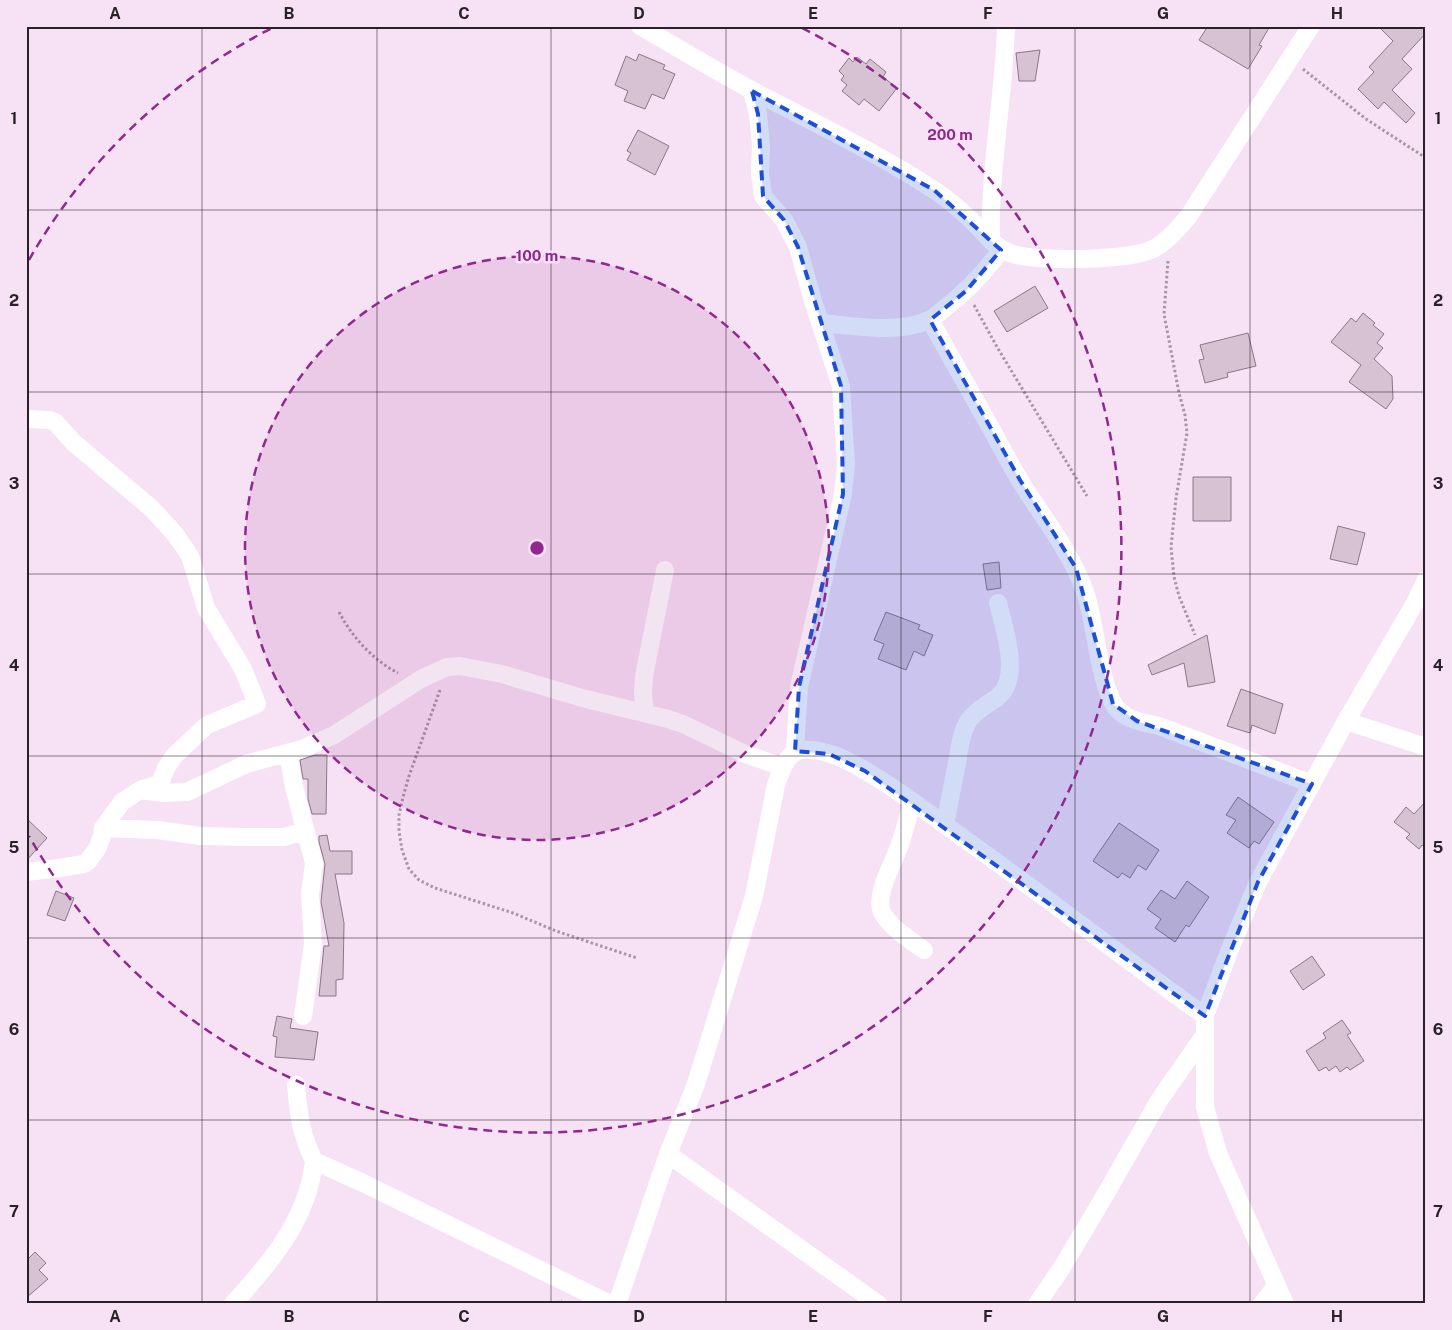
<svg xmlns="http://www.w3.org/2000/svg" width="1452" height="1330" viewBox="0 0 1452 1330" font-family="'Public Sans',sans-serif">
	<rect width="100%" height="100%" fill="#f7e1f4"/>
	<path fill="#d7c2d4" stroke="#8a7788" d="M 1208,26 L 1270,26 L 1259,45 L 1262,46 L 1248,69 L 1199,40 Z
		M 1378,26 L 1426,26 L 1426,33 L 1402,59 L 1412,69 L 1392,90 L 1415,113 L 1406,123 L 1384,102 L 1378,109 L 1358,89 L 1374,72 L 1369,67 L 1393,41 Z
		M 1040,50 L 1035,81 L 1019,81 L 1016,53 Z
		M 639,54 L 665,65 L 663,69 L 675,74 L 664,99 L 652,94 L 645,109 L 624,101 L 628,91 L 615,85 L 626,56 L 636,61 Z
		M 857,57 L 866,64 L 870,59 L 886,72 L 883,77 L 897,88 L 879,111 L 864,99 L 859,105 L 842,91 L 847,85 L 841,80 L 844,76 L 839,71 L 849,58 L 853,62 Z
		M 638,130 L 669,146 L 655,175 L 627,160 L 631,153 L 627,151 Z
		M 1035,286 L 1048,308 L 1007,332 L 994,311 Z
		M 1363,313 L 1375,323 L 1373,325 L 1384,334 L 1377,343 L 1383,348 L 1374,359 L 1392,376 L 1393,399 L 1386,409 L 1349,382 L 1361,365 L 1331,342 L 1351,318 L 1356,322 Z
		M 1248,333 L 1256,366 L 1227,373 L 1228,377 L 1205,383 L 1199,360 L 1204,359 L 1200,345 Z
		M 1193,477 L 1231,477 L 1231,521 L 1193,521 Z
		M 1338,526 L 1365,533 L 1357,565 L 1330,559 Z
		M 999,562 L 1001,588 L 987,590 L 983,564 Z
		M 886,612 L 920,625 L 918,629 L 933,635 L 924,656 L 914,651 L 906,670 L 878,659 L 884,644 L 874,640 Z
		M 1207,635 L 1215,682 L 1188,687 L 1184,663 L 1152,675 L 1148,665 Z
		M 1241,689 L 1283,704 L 1275,734 L 1252,725 L 1250,733 L 1227,726 Z
		M 315,755 L 327,755 L 326,814 L 312,814 L 308,799 L 308,779 L 303,779 L 300,760 Z
		M 1238,797 L 1274,822 L 1259,844 L 1254,841 L 1249,848 L 1227,833 L 1236,820 L 1226,815 Z
		M 1426,801 L 1426,848 L 1422,845 L 1419,849 L 1406,838 L 1410,834 L 1394,822 L 1406,807 L 1414,814 Z
		M 26,818 L 47,838 L 26,861 Z
		M 1119,823 L 1159,850 L 1146,870 L 1138,865 L 1130,878 L 1122,873 L 1118,878 L 1093,861 Z
		M 327,835 L 330,851 L 352,851 L 352,874 L 335,874 L 344,923 L 343,979 L 336,980 L 336,996 L 319,996 L 324,946 L 329,946 L 321,902 L 325,864 L 319,842 L 319,836 Z
		M 1187,881 L 1209,897 L 1189,927 L 1186,925 L 1175,942 L 1155,928 L 1161,919 L 1147,909 L 1161,890 L 1175,899 Z
		M 56,891 L 74,898 L 65,921 L 47,915 Z
		M 1312,956 L 1325,975 L 1303,990 L 1290,971 Z
		M 277,1016 L 292,1019 L 290,1028 L 318,1032 L 314,1060 L 275,1057 L 277,1037 L 273,1036 Z
		M 1342,1020 L 1351,1033 L 1347,1035 L 1364,1061 L 1350,1070 L 1347,1067 L 1340,1072 L 1336,1066 L 1329,1071 L 1326,1067 L 1319,1071 L 1306,1051 L 1326,1038 L 1323,1033 Z
		M 35,1252 L 46,1263 L 39,1270 L 48,1279 L 26,1298 L 26,1257 L 28,1259 Z"/>
	<g fill="none" stroke-linecap="round" stroke-linejoin="round">
		<path stroke="#a695a4" stroke-width="3" stroke-dasharray="2.5 2.5" stroke-linecap="butt" d="M 1303,69 L 1366,119 L 1426,158
			M 1168,261 L 1164,314 L 1179,393 L 1185,415 L 1187,433 L 1176,498 L 1171,547 L 1174,577 L 1179,596 L 1195,635
			M 974,305 L 997,347 L 1087,496
			M 339,612 C 352,637 373,660 398,673
			M 440,690 L 409,776 L 403,797 L 399,815 L 399,831 L 402,850 L 409,869 L 419,880 L 435,888 L 513,913 L 556,931 L 637,958
			M 552,1304 L 562,1301"/>
		<path stroke="#fff" stroke-width="18" d="M 640,26 C 678,48 716,71 755,92 C 815,123 877,153 934,190 C 949,200 962,211 975,224 C 987,236 996,249 1013,254 C 1039,262 1131,261 1155,248 C 1168,241 1178,228 1188,217 L 1311,26
			M 752,91 L 758,114 L 761,146 L 760,173 L 763,196 L 784,220 L 798,247 L 813,301 L 841,386 L 846,464 L 843,494 L 799,687 L 795,751
			M 991,241 C 989,169 1004,98 1006,26
			M 930,320 C 951,357 972,395 993,432 C 1002,449 1011,466 1021,482 C 1043,518 1069,549 1084,589 C 1096,619 1099,694 1120,712 C 1131,721 1145,723 1159,726 L 1312,784
			M 822,323 C 854,326 899,334 929,320 C 935,317 940,312 945,308 C 967,291 985,272 1001,250
			M 26,419 L 49,420 L 55,422 L 74,443 L 151,508 L 175,534 L 190,556 L 206,608 L 243,669 L 257,704 L 207,725 L 174,756 L 166,768 L 161,781 L 157,785 L 140,790 L 122,802 L 103,828 L 102,836 L 97,849 L 88,861 L 84,864 L 59,868 L 26,872
			M 645,712 L 643,694 L 644,676 L 665,570
			M 1346,721 L 1426,747
			M 288,753 L 294,787 L 314,863 L 310,894 L 313,944 L 303,1016
			M 140,790 L 164,793 L 187,792 L 246,764 L 302,749 L 334,735 L 421,679 L 447,667 L 460,666 L 502,674 L 582,698 L 668,719 L 683,724 L 743,753 L 782,767
			M 912,802 C 908,817 904,833 899,847 C 893,864 873,897 883,914 C 892,929 910,940 924,950
			M 945,825 C 949,802 954,779 958,757 C 960,745 961,734 967,723 C 975,710 988,705 999,696 C 1021,676 1004,628 998,603
			M 103,828 L 158,830 L 200,836 L 248,837 L 284,837 L 305,831
			M 296,1085 C 299,1117 300,1131 314,1161 L 363,1183 L 610,1304
			M 668,1154 L 878,1304
			M 233,1304 C 271,1262 308,1219 314,1161
			M 617,1304 L 668,1154 L 696,1084 L 754,896 L 776,785 C 781,772 786,752 802,750 C 823,748 848,760 866,771 C 900,791 931,815 963,838 C 1045,896 1123,958 1205,1016
			M 1037,1304 L 1061,1269 L 1101,1202 L 1160,1099 L 1204,1036
			M 1262,1304 L 1276,1286
			M 1285,1304 L 1218,1153 L 1205,1107 L 1205,1016 L 1228,954 L 1258,882 L 1346,721 L 1415,603 L 1426,580"/>
	</g>
	<path fill="#1d4ed8" fill-opacity="0.2" stroke="#1d4ed8" stroke-width="4" stroke-dasharray="10 6" stroke-linejoin="round" d="M 752,91 L 934,190 L 1001,250 L 966,291 L 930,320 L 1020,480 L 1076,568 L 1113,704 L 1137,721 L 1312,784 L 1258,882 L 1205,1016 L 865,771 L 829,754 L 795,751 L 799,687 L 843,494 L 841,386 L 798,247 L 784,220 L 763,196 L 758,114 Z"/>
	<path fill="none" stroke="#292128" stroke-width="1" stroke-opacity="0.55" d="M 202,26 L 202,1304M 377,26 L 377,1304M 551,26 L 551,1304M 726,26 L 726,1304M 901,26 L 901,1304M 1075,26 L 1075,1304M 1250,26 L 1250,1304M 26,210 L 1426,210M 26,392 L 1426,392M 26,574 L 1426,574M 26,756 L 1426,756M 26,938 L 1426,938M 26,1120 L 1426,1120"/>
	<circle cx="537" cy="548" r="292" fill="#90288d" fill-opacity=".12"/>
	<g fill="none" stroke="#90288d" stroke-width="2.5" stroke-dasharray="9 6">
		<circle cx="537" cy="548" r="292"/>
		<path d="M29 260A584 584 0 0 1 272 28M802 28A584 584 0 1 1 29 836"/>
	</g>
	<circle cx="537" cy="548" r="8" fill="#90288d" stroke="#f7e1f4" stroke-width="2.5"/>
	<g font-size="15" text-anchor="middle" font-weight="bold" fill="#90288d" stroke="#f7e1f4" stroke-width="5" stroke-linejoin="round" paint-order="stroke">
		<text x="950" y="140">200 m</text>
		<text x="537" y="261">100 m</text>
	</g>
	<rect width="1452" height="1330" fill="none" stroke="#f7e1f4" stroke-width="55"/>
	<rect x="28" y="28" width="1396" height="1274" fill="none" stroke="#292128" stroke-width="2"/>
	<g font-size="16" text-anchor="middle" font-weight="bold" fill="#292128">
		<text x="115" y="19">A</text>
		<text x="289" y="19">B</text>
		<text x="464" y="19">C</text>
		<text x="639" y="19">D</text>
		<text x="813" y="19">E</text>
		<text x="988" y="19">F</text>
		<text x="1163" y="19">G</text>
		<text x="1337" y="19">H</text>
		<text x="14" y="124">1</text>
		<text x="1438" y="124">1</text>
		<text x="14" y="306">2</text>
		<text x="1438" y="306">2</text>
		<text x="14" y="489">3</text>
		<text x="1438" y="489">3</text>
		<text x="14" y="671">4</text>
		<text x="1438" y="671">4</text>
		<text x="14" y="853">5</text>
		<text x="1438" y="853">5</text>
		<text x="14" y="1035">6</text>
		<text x="1438" y="1035">6</text>
		<text x="14" y="1217">7</text>
		<text x="1438" y="1217">7</text>
		<text x="115" y="1322">A</text>
		<text x="289" y="1322">B</text>
		<text x="464" y="1322">C</text>
		<text x="639" y="1322">D</text>
		<text x="813" y="1322">E</text>
		<text x="988" y="1322">F</text>
		<text x="1163" y="1322">G</text>
		<text x="1337" y="1322">H</text>
	</g>
</svg>
